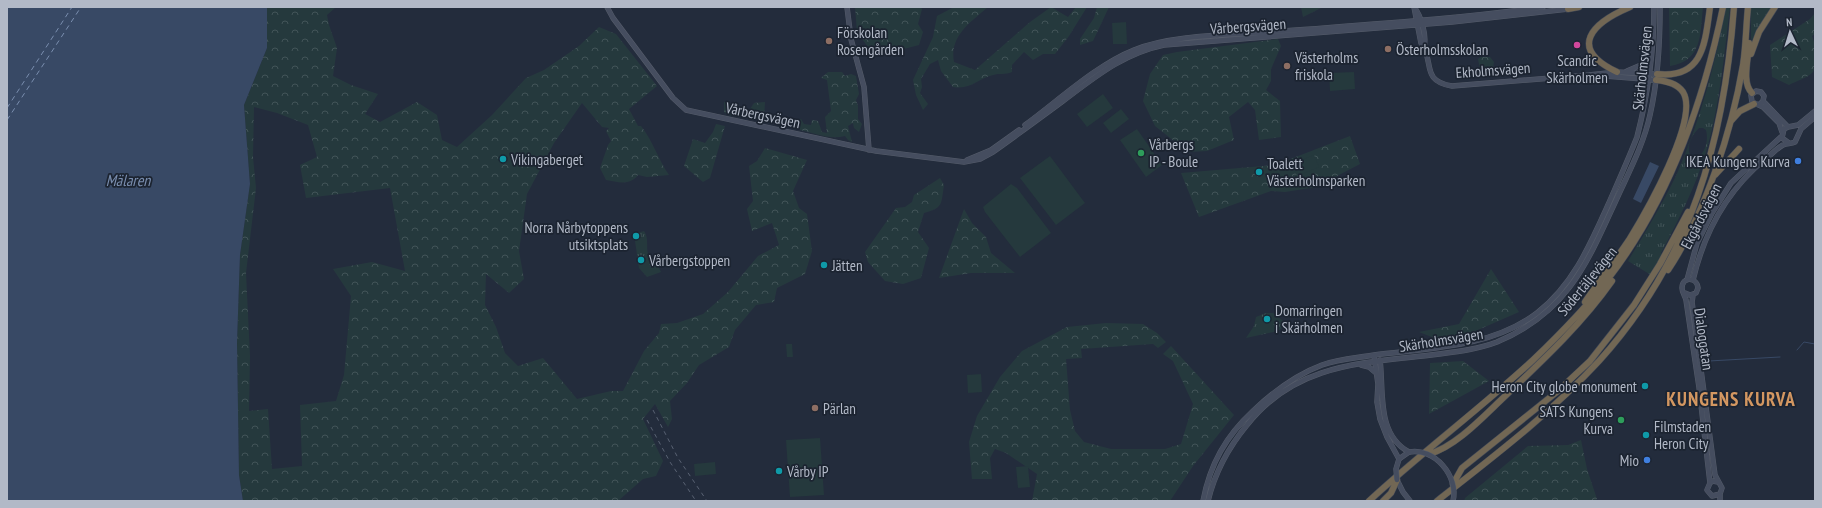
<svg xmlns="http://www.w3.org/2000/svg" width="1822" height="508" viewBox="0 0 1822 508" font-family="'PT Sans Narrow',sans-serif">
	<defs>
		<pattern id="grass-tufts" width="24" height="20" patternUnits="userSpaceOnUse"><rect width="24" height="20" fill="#25393d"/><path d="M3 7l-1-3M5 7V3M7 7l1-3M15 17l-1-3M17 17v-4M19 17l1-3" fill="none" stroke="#425458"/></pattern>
		<pattern id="forest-crowns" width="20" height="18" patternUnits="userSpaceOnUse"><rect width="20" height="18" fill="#25393d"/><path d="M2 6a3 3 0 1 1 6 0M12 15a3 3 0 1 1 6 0" fill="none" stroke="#425458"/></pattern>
	</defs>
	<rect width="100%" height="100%" fill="#232c3c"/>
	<path fill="url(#grass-tufts)" fill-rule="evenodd" d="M 1726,7 L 1730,7 C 1724,55 1720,105 1706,152 C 1695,188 1679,219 1661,253 L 1663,255 L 1651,275 L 1628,261 C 1645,233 1662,205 1676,176 C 1700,122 1715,65 1726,7 ZM 1699,128 L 1703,128 L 1706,130 C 1709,141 1705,157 1693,158 C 1684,151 1691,135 1699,128 Z
		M 1751,7 L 1772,7 L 1752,40 L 1751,39 Z
		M 644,231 C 649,238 646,247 648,254 C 650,258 654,260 657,263 C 658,266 660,270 661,272 L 647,277 L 639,268 L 634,234 Z
		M 1266,313 L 1273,313 L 1287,324 L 1278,331 L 1246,338 L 1254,326 L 1256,317 Z"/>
	<path fill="url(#forest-crowns)" fill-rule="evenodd" d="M 267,7 L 336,7 L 327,15 L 329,25 L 337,48 L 333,76 L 351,85 L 378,94 L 365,114 L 380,122 L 417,102 L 437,115 L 442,140 L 457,147 L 492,115 L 526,78 L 544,70 L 579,46 L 599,27 L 616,34 L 657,86 L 629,109 L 638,126 L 641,126 C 653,141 658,159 669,175 L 647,177 L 638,175 C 630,186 618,182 606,180 L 600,168 L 608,145 L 611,141 L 606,131 L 609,128 L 602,127 L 582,103 L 554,143 L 527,194 L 519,251 L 524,279 L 509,293 L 486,274 L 485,305 L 496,327 L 505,353 L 518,366 L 543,358 L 577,399 L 611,391 L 623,391 L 644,351 L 659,333 L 661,324 L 677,323 L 703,314 L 728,292 L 758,256 L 779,245 L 772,223 L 752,231 L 747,209 L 753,201 L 749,166 L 757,161 L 765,148 L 807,160 L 793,191 L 799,208 L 807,214 L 812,251 L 805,274 L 777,288 L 774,302 L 756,305 L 735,330 L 729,347 L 699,365 L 687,383 L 670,401 L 672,419 L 668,427 L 655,404 L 643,419 L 663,461 L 656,476 L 643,479 L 618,501 L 243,501 L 239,475 L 237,343 L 240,255 L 250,184 L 244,105 L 267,48 ZM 254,107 L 277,113 L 308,125 L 317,157 L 300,165 L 306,198 L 390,188 L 405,271 L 372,262 L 333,269 L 351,296 L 344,375 L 336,401 L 300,405 L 302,466 L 272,469 L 268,409 L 249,411 L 250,356 L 246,273 L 256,188 L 253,157 Z
		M 855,7 L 920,7 L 922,9 L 918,24 L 923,32 L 919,45 L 896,51 L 871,51 L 857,32 Z
		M 954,7 L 988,7 C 971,22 949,36 954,62 L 975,70 L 1030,22 L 1051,7 L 1068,17 L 1076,7 L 1087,7 L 1069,36 L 1055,54 L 1043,54 L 1033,60 L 1024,52 L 1012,65 L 1012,72 C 1005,75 999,73 993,75 C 977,79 971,90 953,87 L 941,71 L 938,60 L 930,64 L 921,79 L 922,87 L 920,93 L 928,104 L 923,110 L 916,95 L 913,80 L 933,37 L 937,16 Z
		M 1097,7 L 1109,7 L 1093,41 L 1080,45 L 1080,39 L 1094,18 Z
		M 1301,7 L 1323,7 L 1303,17 Z
		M 1669,7 L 1703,7 C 1700,33 1703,61 1670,66 Z
		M 1756,7 L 1766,7 L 1758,21 Z
		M 1815,13 L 1815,34 L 1812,36 C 1816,45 1819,65 1812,73 C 1807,78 1796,81 1789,85 L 1772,77 L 1770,45 L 1810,19 Z
		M 1278,39 L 1281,46 L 1271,69 L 1271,81 L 1266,90 L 1280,101 L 1281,137 L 1259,140 L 1255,110 L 1248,102 L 1229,117 L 1234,140 L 1207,151 L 1188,152 L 1155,126 L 1143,101 L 1150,74 L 1163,55 L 1177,52 Z
		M 1481,57 L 1490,57 L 1494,62 L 1492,73 L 1487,73 L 1480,69 L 1478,59 Z
		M 828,72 L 842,72 L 845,76 L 851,74 L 856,76 L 859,94 L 856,100 L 858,106 L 858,119 L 862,124 L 859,132 L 854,128 L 853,123 L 848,126 L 852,142 L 848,140 L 845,136 C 830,140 814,133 800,130 L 798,119 L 801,119 L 804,124 L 811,125 L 812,120 L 818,121 L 822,132 L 827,133 L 825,117 L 831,111 L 827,80 L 821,78 Z
		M 724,102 L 727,103 L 730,109 L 743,108 L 748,112 L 754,103 L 765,102 L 764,118 L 755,117 L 754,119 L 728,115 L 724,112 Z
		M 716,124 L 725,126 L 710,178 L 703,182 L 684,166 L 693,139 L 705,143 L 713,132 Z
		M 1350,136 L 1360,164 L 1316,187 L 1285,192 L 1271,191 L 1199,217 L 1181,173 L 1275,165 Z
		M 940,178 L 944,185 C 941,203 944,208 924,213 L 918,232 L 929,248 L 921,278 L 903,284 L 885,281 L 868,262 L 865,252 L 896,208 L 905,207 L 912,202 L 914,195 Z
		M 964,209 L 972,223 L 986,237 L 991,253 L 1015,273 L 971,273 L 939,278 Z
		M 1491,269 L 1519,312 L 1471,333 L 1437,339 L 1419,332 L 1459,324 Z
		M 1106,323 L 1143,324 L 1157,333 L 1166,342 L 1158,348 L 1153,344 L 1081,349 L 1082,358 L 1066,359 L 1070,410 L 1075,431 L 1084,442 L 1111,449 L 1165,449 L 1181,444 L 1193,404 L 1173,361 L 1163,354 L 1171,346 L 1234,415 L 1193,466 L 1170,501 L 1032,501 L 1037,474 L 1006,453 L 995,449 L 990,458 L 992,479 L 972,479 L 969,442 L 977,416 L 1000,377 L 1022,351 L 1067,327 Z
		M 1463,361 L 1489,381 L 1429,414 L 1430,363 Z
		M 1581,440 L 1587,469 L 1597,499 L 1595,501 L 1464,501 L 1465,498 L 1528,446 L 1568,445 Z"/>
	<path fill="#25393d" d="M 1126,22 L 1127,44 L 1113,44 L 1112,23 Z
		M 1354,72 L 1355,89 L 1330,91 L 1329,73 Z
		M 1103,94 L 1113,108 L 1087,127 L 1077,114 Z
		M 1121,109 L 1129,119 L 1111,133 L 1103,123 Z
		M 1137,129 L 1162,165 L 1146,177 L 1120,140 Z
		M 1314,155 L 1319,167 L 1297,176 L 1292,164 Z
		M 1050,156 L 1085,203 L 1056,225 L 1020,178 Z
		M 1011,184 L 1017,188 L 1051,233 L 1020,257 L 985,212 L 983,207 Z
		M 786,344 L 792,344 L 793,357 L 787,357 Z
		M 981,374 L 982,392 L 968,393 L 967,375 Z
		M 820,438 L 824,495 L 790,497 L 786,440 Z
		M 715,462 L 716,474 L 695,476 L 694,464 Z
		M 1028,466 L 1030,487 L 1018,488 L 1016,467 Z"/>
	<path fill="#384965" d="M 7,7 L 267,7 L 267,48 L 244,105 L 250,184 L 240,255 L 237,343 L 239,475 L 243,501 L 7,501 Z
		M 1650,162 L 1659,166 L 1641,203 L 1633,199 Z"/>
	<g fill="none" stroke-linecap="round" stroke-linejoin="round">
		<path stroke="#384965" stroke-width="1" d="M 1797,350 L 1804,342 L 1815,344
			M 1709,361 L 1780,357"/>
		<path stroke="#7a8eaf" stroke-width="1" stroke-dasharray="5 4" stroke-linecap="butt" d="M 7,108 L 72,7
			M 7,120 L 81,7"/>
		<g stroke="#555c6a" stroke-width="5.5">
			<path id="secondary" d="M 607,7 L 613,18 L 673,98 L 686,110 L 876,151 L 964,162 L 980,159 L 993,152 C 1017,135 1040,118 1063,101 C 1095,77 1124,53 1164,45 L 1452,22 L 1568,9
				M 847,7 L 851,39 L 864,87 L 869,150
				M 1414,7 L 1421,43 C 1435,61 1420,81 1452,86 L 1589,75 L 1617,72 L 1657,74
				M 1414,7 C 1421,16 1427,35 1424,47
				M 1627,71 L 1641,65 L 1650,53
				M 1593,75 L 1656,80
				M 1763,101 L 1788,127
				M 1759,105 L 1763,101 L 1764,96 L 1761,92 L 1756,91 L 1751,95 L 1752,102 L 1763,107 L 1779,123 L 1782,132
				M 1025,125 C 1058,101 1096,65 1134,50 C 1171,35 1228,35 1269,32 C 1360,25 1452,20 1543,7
				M 1789,143 L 1782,138 L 1784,129 L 1788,127 L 1798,125 L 1815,111
				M 967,160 L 991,150 L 1019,130
				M 1687,280 L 1697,243 L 1712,213 L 1731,183 L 1782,136
				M 1693,280 C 1704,233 1727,191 1764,160 C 1770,156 1777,148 1783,145 C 1787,143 1791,144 1795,142 L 1801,129 L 1815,117
				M 1685,293 L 1690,295 L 1696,293 L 1698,288 C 1697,277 1682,276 1682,288 C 1682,292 1685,296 1686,300 L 1699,387 L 1710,483
				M 1693,295 L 1692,302 L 1715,475 L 1722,488 L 1720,494 L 1720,501
				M 1374,355 L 1378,384 L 1377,402 L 1380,419 L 1387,437 L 1399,459 L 1409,452
				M 1380,360 C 1384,391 1376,434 1409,452
				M 1361,365 L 1369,367 L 1376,373
				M 1397,480 L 1403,492 L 1410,501
				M 1718,482 L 1713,481 L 1710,483 L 1707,490 L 1712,496 L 1720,494
				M 1203,501 C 1210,464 1226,436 1253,411 C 1274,391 1295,375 1322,365 C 1339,359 1357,358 1374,355 C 1429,348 1491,348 1537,313 C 1573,285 1590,245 1608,205 C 1618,182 1628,160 1637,137 C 1648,94 1654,51 1654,7
				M 1208,501 C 1215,472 1228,448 1247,425 C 1295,364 1361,363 1431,355 C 1453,352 1476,350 1497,342 C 1569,312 1588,261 1618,196 C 1630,170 1644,143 1650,115 C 1658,80 1660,43 1660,7"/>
		</g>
		<g stroke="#424957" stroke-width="7">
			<path id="highway" d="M 1568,9 L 1579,7
				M 1749,43 C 1749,57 1741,83 1752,93
				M 1751,54 L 1759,32 L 1775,7
				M 1617,72 C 1567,48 1592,23 1630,7
				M 1657,74 C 1703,79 1705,44 1710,7
				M 1731,121 L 1740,111 L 1754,104
				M 1715,175 L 1739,149
				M 1668,270 C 1705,215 1732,130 1743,65 C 1746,46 1746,26 1748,7
				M 1585,302 C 1599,281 1615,261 1629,240 C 1645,214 1700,119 1683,92 C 1677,83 1666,81 1656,80
				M 1429,454 C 1455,447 1482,418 1502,399 C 1541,362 1581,325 1612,281
				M 1453,484 L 1462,468 L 1558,391 L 1590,361 L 1634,305 L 1660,264 L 1688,212
				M 1369,501 C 1422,452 1480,409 1533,360 C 1559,335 1586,308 1608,279 C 1669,200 1703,104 1723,7
				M 1383,501 L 1391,493 L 1397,480
				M 1437,501 C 1493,457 1551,413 1599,361 C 1692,258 1724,142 1734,7"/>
		</g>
		<use href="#secondary" stroke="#454d5f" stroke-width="4.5"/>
		<use href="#highway" stroke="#726754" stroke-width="6"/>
		<path stroke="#596273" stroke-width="1" stroke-dasharray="4 4" stroke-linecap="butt" d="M 653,410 L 678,458 L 707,501
			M 647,420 L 670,462 L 696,501"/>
		<g stroke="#555c6a" stroke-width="5.5" stroke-linecap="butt">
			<path id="secondary-bridge" d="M 1409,452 C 1434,447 1459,476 1453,501
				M 1397,480 L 1396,469 L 1399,459"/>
		</g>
		<use href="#secondary-bridge" stroke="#454d5f" stroke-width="4.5"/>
	</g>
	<g fill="#8d6e63" stroke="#1c2431" stroke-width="1.5">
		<circle cx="829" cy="41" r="4"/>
		<circle cx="1388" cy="49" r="4"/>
		<circle cx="1287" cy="66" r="4"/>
		<circle cx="815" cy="408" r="4"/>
	</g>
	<circle fill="#d1479c" stroke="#1c2431" stroke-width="1.5" cx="1577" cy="45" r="4"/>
	<g fill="#2e9e5b" stroke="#1c2431" stroke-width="1.5">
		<circle cx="1141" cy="153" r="4"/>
		<circle cx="1621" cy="420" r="4"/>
	</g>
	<g fill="#0f9aa8" stroke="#1c2431" stroke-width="1.5">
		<circle cx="503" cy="159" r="4"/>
		<circle cx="1259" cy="172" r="4"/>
		<circle cx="636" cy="236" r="4"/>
		<circle cx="641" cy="260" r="4"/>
		<circle cx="824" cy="265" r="4"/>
		<circle cx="1267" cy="319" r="4"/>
		<circle cx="1645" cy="386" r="4"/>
		<circle cx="1646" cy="435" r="4"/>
		<circle cx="779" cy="471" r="4"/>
	</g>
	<g fill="#3f7fe0" stroke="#1c2431" stroke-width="1.5">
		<circle cx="1798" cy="161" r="4"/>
		<circle cx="1647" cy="460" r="4"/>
	</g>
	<g text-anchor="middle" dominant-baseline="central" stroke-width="3.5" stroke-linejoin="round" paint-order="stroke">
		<g font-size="15" fill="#b2b9c7" stroke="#1c2431">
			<text transform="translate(1248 26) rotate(-4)">Vårbergsvägen</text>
			<text transform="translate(1642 68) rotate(-84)">Skärholmsvägen</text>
			<text transform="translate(1493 70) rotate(-4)">Ekholmsvägen</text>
			<text transform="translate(763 115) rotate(12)">Vårbergsvägen</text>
			<text transform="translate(1701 216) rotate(-63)">Ekgårdsvägen</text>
			<text transform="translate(1587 281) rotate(-51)">Södertäljevägen</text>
			<text transform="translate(1704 339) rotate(82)">Dialoggatan</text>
			<text transform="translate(1441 340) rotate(-9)">Skärholmsvägen</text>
		</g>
		<g font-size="15" fill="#b2b9c7" stroke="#1c2431" text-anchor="start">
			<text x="837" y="32">Förskolan<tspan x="837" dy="17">Rosengården</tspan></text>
			<text x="1396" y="49">Österholmsskolan</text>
			<text x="1295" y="57">Västerholms<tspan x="1295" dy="17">friskola</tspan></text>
			<text x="1577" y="60" text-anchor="middle">Scandic<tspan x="1577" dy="17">Skärholmen</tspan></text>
			<text x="1149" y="144">Vårbergs<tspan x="1149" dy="17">IP - Boule</tspan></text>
			<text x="511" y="159">Vikingaberget</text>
			<text x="1790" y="161" text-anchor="end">IKEA Kungens Kurva</text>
			<text x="1267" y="163">Toalett<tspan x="1267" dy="17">Västerholmsparken</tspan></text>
			<text x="628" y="227" text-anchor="end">Norra Nårbytoppens<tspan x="628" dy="17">utsiktsplats</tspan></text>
			<text x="649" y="260">Vårbergstoppen</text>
			<text x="832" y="265">Jätten</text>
			<text x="1275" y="310">Domarringen<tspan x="1275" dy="17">i Skärholmen</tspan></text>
			<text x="1637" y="386" text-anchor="end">Heron City globe monument</text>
			<text x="823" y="408">Pärlan</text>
			<text x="1613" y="411" text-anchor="end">SATS Kungens<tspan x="1613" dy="17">Kurva</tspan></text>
			<text x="1654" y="426">Filmstaden<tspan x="1654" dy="17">Heron City</tspan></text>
			<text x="1639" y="460" text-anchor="end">Mio</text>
			<text x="787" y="471">Vårby IP</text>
		</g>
		<g font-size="16" font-style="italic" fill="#7a8eaf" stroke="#1c2431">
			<text x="128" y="180">Mälaren</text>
		</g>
		<g font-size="19" font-weight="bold" letter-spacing="1" fill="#d39761" stroke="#1c2431">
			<text x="1731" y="399">KUNGENS KURVA</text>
		</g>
	</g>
	<rect width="1822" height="508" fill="none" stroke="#b2b9c7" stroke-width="16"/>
	<g transform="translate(1790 32) rotate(356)" stroke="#1c2431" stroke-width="3" paint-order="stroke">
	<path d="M0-3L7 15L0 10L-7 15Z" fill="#b2b9c7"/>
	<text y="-6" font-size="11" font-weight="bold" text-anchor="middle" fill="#b2b9c7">N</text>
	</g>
</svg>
